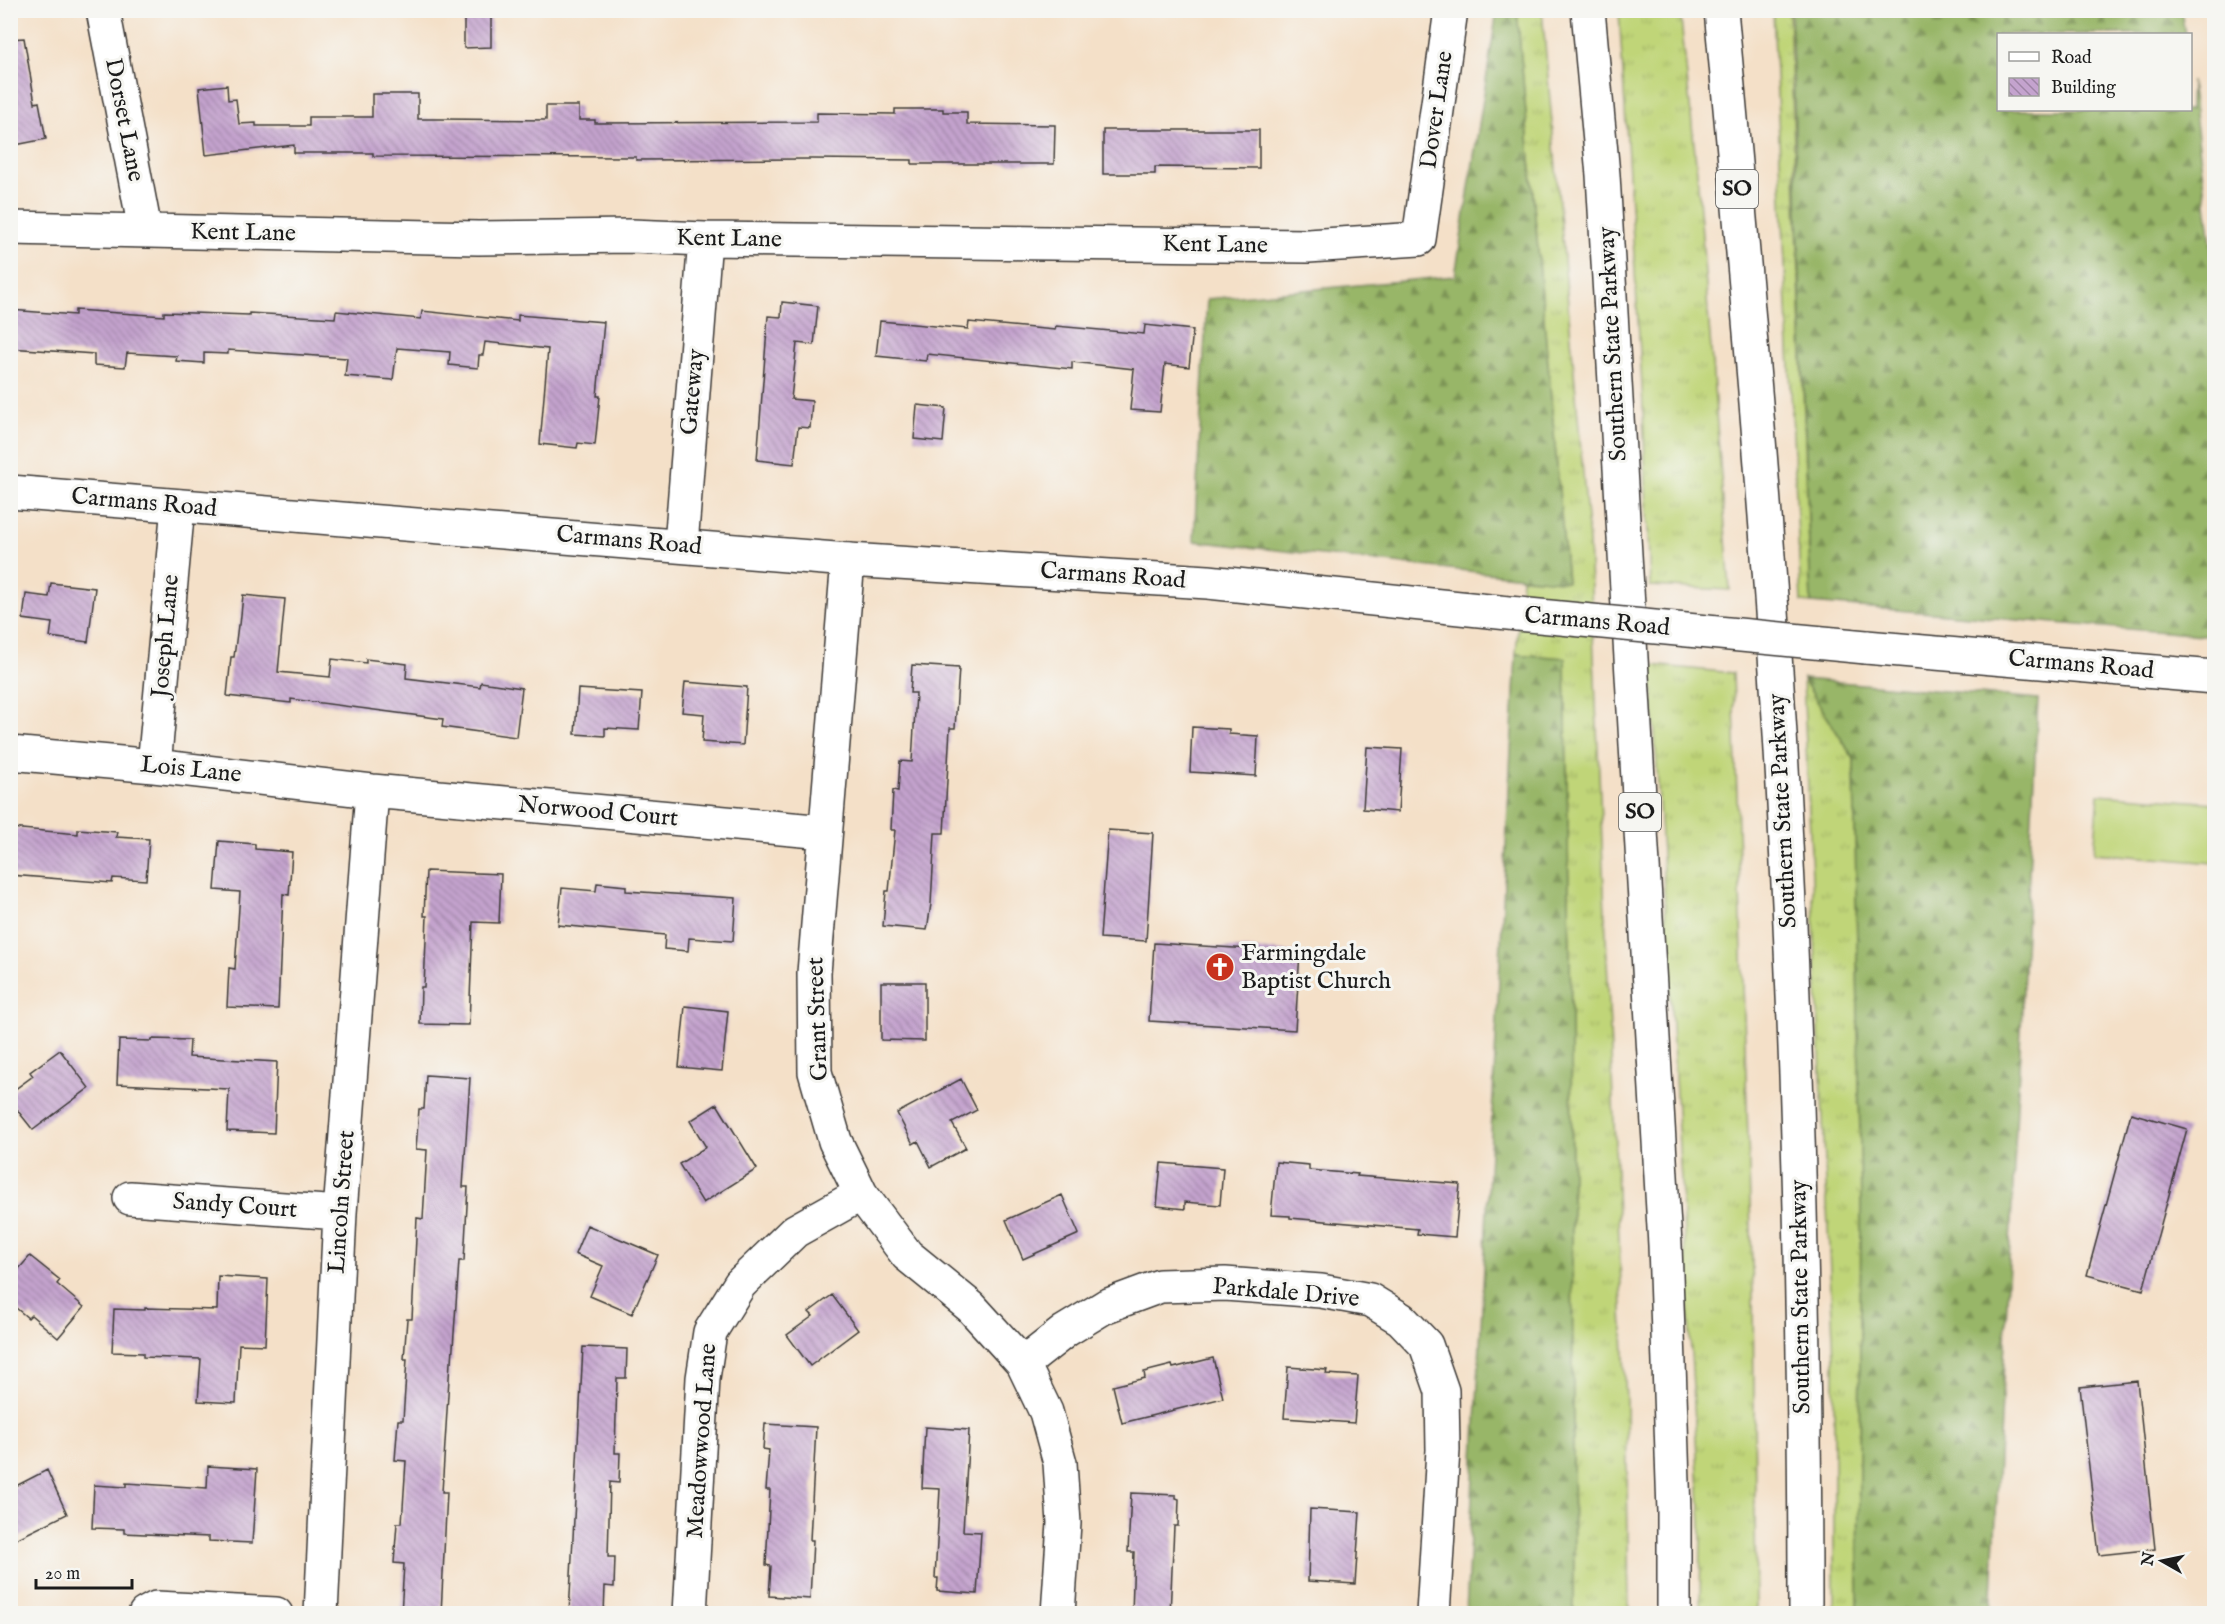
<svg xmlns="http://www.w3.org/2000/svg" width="2225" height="1624" viewBox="0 0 2225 1624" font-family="'IM FELL English',serif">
	<defs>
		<pattern id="grass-tufts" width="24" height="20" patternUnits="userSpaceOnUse" patternTransform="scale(1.5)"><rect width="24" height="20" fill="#c0d578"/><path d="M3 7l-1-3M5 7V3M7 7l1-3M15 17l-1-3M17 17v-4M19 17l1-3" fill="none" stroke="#a4b667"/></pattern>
		<pattern id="forest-firs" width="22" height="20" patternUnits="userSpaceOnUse" patternTransform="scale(1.5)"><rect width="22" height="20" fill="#98b668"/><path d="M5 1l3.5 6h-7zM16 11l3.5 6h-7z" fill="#7b9355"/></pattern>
		<pattern id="building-back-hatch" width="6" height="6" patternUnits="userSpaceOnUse" patternTransform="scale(1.5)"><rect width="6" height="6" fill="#c4a3ce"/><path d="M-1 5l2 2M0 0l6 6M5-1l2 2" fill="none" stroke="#9e84a6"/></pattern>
	</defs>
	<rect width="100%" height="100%" fill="#f6f6f2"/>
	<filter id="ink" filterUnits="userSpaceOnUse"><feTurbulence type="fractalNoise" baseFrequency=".0167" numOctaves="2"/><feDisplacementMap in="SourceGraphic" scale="12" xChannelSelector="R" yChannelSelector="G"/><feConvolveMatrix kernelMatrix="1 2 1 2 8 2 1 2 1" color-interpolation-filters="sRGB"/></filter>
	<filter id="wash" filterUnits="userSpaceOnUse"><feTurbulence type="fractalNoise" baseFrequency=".008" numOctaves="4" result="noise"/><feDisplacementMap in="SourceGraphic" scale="24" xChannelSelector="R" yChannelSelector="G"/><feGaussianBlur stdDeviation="1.35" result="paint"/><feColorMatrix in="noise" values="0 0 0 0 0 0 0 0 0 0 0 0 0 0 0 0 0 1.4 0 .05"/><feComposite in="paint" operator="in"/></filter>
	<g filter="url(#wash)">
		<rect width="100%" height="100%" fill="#f4e0c8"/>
		<path fill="url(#grass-tufts)" stroke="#6e784a" stroke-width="1.5" d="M 1542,10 L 1589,541 L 1626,1401 L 1629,1613 L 1574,1613 L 1571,1015 L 1565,659 L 1516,654 L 1522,578 L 1567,581 L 1517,11 Z
			M 1619,11 L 1680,11 L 1697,172 L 1730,590 L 1650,586 L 1642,385 Z
			M 1773,11 L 1789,11 L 1811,603 L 1801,602 Z
			M 1651,665 L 1733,673 L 1753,1293 L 1756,1613 L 1700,1613 L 1701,1525 Z
			M 1803,679 L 1854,759 L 1861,1207 L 1858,1613 L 1834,1613 L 1834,1360 Z"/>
		<path fill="url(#forest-firs)" stroke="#5a6942" stroke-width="1.5" d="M 1497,11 L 1517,11 L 1567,582 L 1194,541 L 1207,299 L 1455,276 Z
			M 1791,11 L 2181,11 L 2185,34 L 1998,34 L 1998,110 L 2190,110 L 2191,81 L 2214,268 L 2214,636 L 1811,603 Z
			M 1516,654 L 1565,658 L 1571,1015 L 1574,1613 L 1466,1613 Z
			M 1803,679 L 2038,699 L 1991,1613 L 1858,1613 L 1861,1207 L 1854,759 Z"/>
		<path fill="#c0d578" stroke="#6e784a" stroke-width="1.5" d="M 2099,794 L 2214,803 L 2214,863 L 2094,853 Z"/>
		<g id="blocks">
			<path fill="url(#building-back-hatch)" d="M 464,15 L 491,15 L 491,47 L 464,48 Z
				M 24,38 L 35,103 L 39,102 L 46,139 L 10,146 L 10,39 Z
				M 227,85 L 228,100 L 236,99 L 239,124 L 256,123 L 256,126 L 309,126 L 309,117 L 372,117 L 372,94 L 418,94 L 418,119 L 442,119 L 546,120 L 546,106 L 579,106 L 579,120 L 595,120 L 595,123 L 817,122 L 817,113 L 895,114 L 895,109 L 943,109 L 943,112 L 967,112 L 967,124 L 1055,125 L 1054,164 L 912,164 L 912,160 L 812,159 L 636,160 L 636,157 L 373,156 L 373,153 L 294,153 L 294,145 L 206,155 L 199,88 Z
				M 1103,130 L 1259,130 L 1259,168 L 1155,167 L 1155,174 L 1103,174 Z
				M 782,302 L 818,306 L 814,345 L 797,343 L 791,399 L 812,401 L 810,428 L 798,427 L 794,464 L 757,460 L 768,316 L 781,317 Z
				M 10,310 L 75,315 L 75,310 L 164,316 L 164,312 L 249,315 L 249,313 L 335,318 L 336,311 L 421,319 L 422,311 L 518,321 L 518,315 L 604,322 L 597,396 L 600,396 L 595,445 L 578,443 L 577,448 L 540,444 L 548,349 L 485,342 L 483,355 L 479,355 L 478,368 L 449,365 L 450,352 L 397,348 L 393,380 L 345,376 L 347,358 L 228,350 L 228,354 L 204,353 L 204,363 L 176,361 L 177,356 L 127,353 L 125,367 L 94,365 L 94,354 L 10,348 Z
				M 880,321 L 968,329 L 969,322 L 1055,330 L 1056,326 L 1144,334 L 1145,325 L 1193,330 L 1189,367 L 1165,364 L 1160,412 L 1130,410 L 1134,369 L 1072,362 L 1072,369 L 927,354 L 926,361 L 876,356 Z
				M 917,405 L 946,408 L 943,442 L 914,439 Z
				M 51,583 L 95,588 L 88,642 L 50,637 L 52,623 L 23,619 L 26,594 L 49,597 Z
				M 243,595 L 285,599 L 278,672 L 330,677 L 332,659 L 366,663 L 366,659 L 407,664 L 406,678 L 480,687 L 481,682 L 522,688 L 516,737 L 442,727 L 443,719 L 291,699 L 291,703 L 227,696 L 231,657 L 234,657 L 238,625 L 240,625 Z
				M 912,665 L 959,668 L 955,728 L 950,728 L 944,833 L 935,833 L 931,904 L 927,930 L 883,926 L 886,891 L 889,891 L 895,830 L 891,830 L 893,790 L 898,791 L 900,761 L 912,762 L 916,693 L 910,693 Z
				M 685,682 L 747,687 L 743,745 L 702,742 L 704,714 L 682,712 Z
				M 578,689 L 642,693 L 639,730 L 605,728 L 605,736 L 575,734 Z
				M 1192,727 L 1229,729 L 1229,734 L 1258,736 L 1256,776 L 1190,772 Z
				M 1367,747 L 1402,749 L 1398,812 L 1363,809 Z
				M 10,828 L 78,834 L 78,829 L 117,832 L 116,837 L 149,839 L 146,880 L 113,878 L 112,883 L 10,875 Z
				M 1108,830 L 1153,833 L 1146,941 L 1100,938 Z
				M 219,841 L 255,844 L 255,849 L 292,852 L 289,895 L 283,894 L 278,1009 L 227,1007 L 229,968 L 235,969 L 240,892 L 215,890 Z
				M 426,871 L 501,874 L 499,923 L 473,922 L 469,1025 L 420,1024 L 421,987 L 424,987 L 427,916 L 424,916 Z
				M 597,883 L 626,886 L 626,891 L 736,898 L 733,941 L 689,938 L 688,951 L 664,949 L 665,935 L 558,925 L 562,888 L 596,891 Z
				M 1154,943 L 1300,952 L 1295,1030 L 1149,1021 Z
				M 881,982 L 925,982 L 925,1041 L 881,1040 Z
				M 685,1006 L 728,1011 L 722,1071 L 679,1067 Z
				M 152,1039 L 190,1040 L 189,1057 L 277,1062 L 274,1133 L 227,1131 L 229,1089 L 117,1084 L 119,1040 L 152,1041 Z
				M 60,1050 L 89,1088 L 33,1130 L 10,1101 L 10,1093 L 33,1076 L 30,1072 Z
				M 426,1075 L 470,1078 L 463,1187 L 468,1187 L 464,1261 L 459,1261 L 452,1362 L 450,1362 L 442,1492 L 447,1492 L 441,1614 L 401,1614 L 404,1564 L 394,1563 L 397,1523 L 402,1523 L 406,1461 L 395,1460 L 398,1420 L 403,1420 L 407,1359 L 404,1359 L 407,1319 L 412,1319 L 417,1218 L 423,1219 L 427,1150 L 416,1149 L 419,1109 L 424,1109 Z
				M 961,1079 L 977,1110 L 952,1123 L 966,1148 L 931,1167 L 918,1141 L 913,1144 L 897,1113 Z
				M 717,1104 L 757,1169 L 703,1203 L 679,1164 L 706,1147 L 690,1121 Z
				M 2131,1113 L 2187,1129 L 2143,1290 L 2087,1275 Z
				M 1276,1162 L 1309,1165 L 1309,1170 L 1358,1174 L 1357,1176 L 1460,1184 L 1455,1237 L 1417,1234 L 1418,1229 L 1290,1218 L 1290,1216 L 1271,1215 Z
				M 1161,1163 L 1223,1168 L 1220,1205 L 1185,1202 L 1185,1209 L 1157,1206 Z
				M 1062,1195 L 1079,1234 L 1023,1259 L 1006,1220 Z
				M 587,1225 L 658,1255 L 632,1314 L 590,1296 L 603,1266 L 575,1254 Z
				M 30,1256 L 60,1280 L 57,1284 L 84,1307 L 58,1338 L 31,1315 L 28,1318 L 10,1303 L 10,1279 Z
				M 218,1276 L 268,1279 L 265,1345 L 239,1344 L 236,1403 L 198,1401 L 201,1359 L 143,1357 L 143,1353 L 112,1352 L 114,1309 L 145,1310 L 145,1308 L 217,1310 Z
				M 832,1295 L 858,1330 L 810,1366 L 787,1335 L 813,1316 L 809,1312 Z
				M 583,1347 L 627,1349 L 626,1378 L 617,1378 L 615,1453 L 620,1453 L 619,1483 L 610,1482 L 608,1557 L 615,1557 L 614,1587 L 605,1586 L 604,1614 L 569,1614 Z
				M 1213,1358 L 1223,1398 L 1122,1423 L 1113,1386 L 1145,1378 L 1144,1372 L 1172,1365 L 1173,1368 Z
				M 1288,1367 L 1327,1370 L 1326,1374 L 1358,1376 L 1354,1423 L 1284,1418 Z
				M 2137,1381 L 2155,1549 L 2099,1555 L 2080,1387 Z
				M 765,1424 L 816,1427 L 810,1540 L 813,1540 L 810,1599 L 769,1596 L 771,1566 L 766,1565 L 770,1490 L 766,1490 L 769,1450 L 763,1449 Z
				M 925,1427 L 969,1430 L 963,1531 L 981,1532 L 977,1594 L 937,1591 L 938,1578 L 935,1578 L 940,1489 L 922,1488 Z
				M 208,1466 L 257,1469 L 252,1543 L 209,1541 L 209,1537 L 124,1533 L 124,1529 L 92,1528 L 94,1485 L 126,1487 L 126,1483 L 207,1488 Z
				M 47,1470 L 67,1514 L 10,1542 L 10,1489 Z
				M 1131,1493 L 1176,1495 L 1176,1498 L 1179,1499 L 1178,1526 L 1174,1526 L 1170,1614 L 1132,1614 L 1134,1552 L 1128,1552 Z
				M 1310,1509 L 1360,1512 L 1355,1584 L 1308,1581 Z"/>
		</g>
	</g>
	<g filter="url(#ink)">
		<use href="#blocks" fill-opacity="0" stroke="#3c3936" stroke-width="1.5"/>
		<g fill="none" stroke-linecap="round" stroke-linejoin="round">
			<g stroke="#3c3936" stroke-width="36">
				<path id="street" d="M 103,10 L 145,230
					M 10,228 L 478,238 L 631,236 L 705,239 L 1308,246 L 1419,239 L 1451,10
					M 681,545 L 705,239
					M 848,560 L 814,973 L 815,1072 L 835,1141 L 861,1194 L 907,1255 L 971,1307 L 1023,1364 L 1046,1412 L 1060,1463 L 1064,1523 L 1058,1614
					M 10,753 L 154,766 L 372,791 L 825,832
					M 154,766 L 178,506
					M 130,1198 L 340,1213
					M 1023,1364 L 1065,1331 L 1106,1306 L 1160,1286 L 1225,1284 L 1321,1291 L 1370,1300 L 1401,1319 L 1426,1345 L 1442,1391 L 1443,1450 L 1433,1614
					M 145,1614 L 156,1608 L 276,1614
					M 321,1614 L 340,1213 L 372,791
					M 690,1614 L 703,1378 L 710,1332 L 740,1284 L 795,1231 L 861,1194"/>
			</g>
			<g stroke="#3c3936" stroke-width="36">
				<path id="secondary" d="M 10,492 L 848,560 L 1208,582 L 1518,614
					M 1866,647 L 2214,677"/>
			</g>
			<g stroke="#3c3936" stroke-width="36">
				<path id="highway" d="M 1588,10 L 1603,175 L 1665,1245 L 1674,1512 L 1674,1614
					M 1721,10 C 1746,281 1771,552 1785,823 C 1799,1086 1805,1350 1805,1614"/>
			</g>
			<use href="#street" stroke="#fff" stroke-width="33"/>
			<use href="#secondary" stroke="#fff" stroke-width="33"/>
			<use href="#highway" stroke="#fff" stroke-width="33"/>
			<g stroke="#3c3936" stroke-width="36" stroke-linecap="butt">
				<path id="secondary-bridge" d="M 1518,614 L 1866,647"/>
			</g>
			<use href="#secondary-bridge" stroke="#fff" stroke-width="33"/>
		</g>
	</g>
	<defs>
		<g id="church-disc" transform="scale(1.5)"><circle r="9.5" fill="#c8321e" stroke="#f6f6f2"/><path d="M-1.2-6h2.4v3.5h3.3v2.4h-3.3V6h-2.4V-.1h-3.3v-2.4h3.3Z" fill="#fff"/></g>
	</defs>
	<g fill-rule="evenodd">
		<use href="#church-disc" x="1220" y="967"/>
	</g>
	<g text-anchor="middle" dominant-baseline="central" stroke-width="6" stroke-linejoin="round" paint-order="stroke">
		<g fill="#f6f6f2" stroke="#5d5d5c" stroke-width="1.5">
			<rect x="1716" y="170" width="42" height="38" rx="4.5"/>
			<rect x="1619" y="793" width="42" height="38" rx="4.5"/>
		</g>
		<g font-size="22" font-weight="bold" fill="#1c1c1c">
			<text x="1737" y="189">SO</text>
			<text x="1640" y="812">SO</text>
		</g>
		<g font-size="24" fill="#1c1c1c" stroke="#f6f6f2">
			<text transform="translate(1437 110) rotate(-82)">Dover Lane</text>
			<text transform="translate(124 120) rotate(79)">Dorset Lane</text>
			<text transform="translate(243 233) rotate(1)">Kent Lane</text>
			<text transform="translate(729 239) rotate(1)">Kent Lane</text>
			<text transform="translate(1215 245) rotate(1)">Kent Lane</text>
			<text transform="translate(1613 344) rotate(-93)">Southern State Parkway</text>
			<text transform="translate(693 392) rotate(-85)">Gateway</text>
			<text transform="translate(144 503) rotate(5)">Carmans Road</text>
			<text transform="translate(629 541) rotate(5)">Carmans Road</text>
			<text transform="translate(1113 576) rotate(4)">Carmans Road</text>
			<text transform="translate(1597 622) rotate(5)">Carmans Road</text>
			<text transform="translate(166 636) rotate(-85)">Joseph Lane</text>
			<text transform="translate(2081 665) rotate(5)">Carmans Road</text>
			<text transform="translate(191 770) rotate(6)">Lois Lane</text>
			<text transform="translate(1783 811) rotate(-93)">Southern State Parkway</text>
			<text transform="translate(598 812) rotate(5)">Norwood Court</text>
			<text transform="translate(818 1019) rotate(-92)">Grant Street</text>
			<text transform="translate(342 1202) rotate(-86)">Lincoln Street</text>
			<text transform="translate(235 1206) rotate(4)">Sandy Court</text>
			<text transform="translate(1286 1293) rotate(5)">Parkdale Drive</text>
			<text transform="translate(1801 1297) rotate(-91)">Southern State Parkway</text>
			<text transform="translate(702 1441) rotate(-86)">Meadowwood Lane</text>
		</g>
		<g font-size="24" fill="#1c1c1c" stroke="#f6f6f2" text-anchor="start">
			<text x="1241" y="953">Farmingdale<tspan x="1241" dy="28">Baptist Church</tspan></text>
		</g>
	</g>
	<rect width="2225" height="1624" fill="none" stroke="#f6f6f2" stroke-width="36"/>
	<rect x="1997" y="33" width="195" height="78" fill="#f6f6f2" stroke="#9f9f9c" stroke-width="1.5"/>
	<rect x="2009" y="52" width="30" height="9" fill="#ffffff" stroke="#9f9f9c" stroke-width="1.5"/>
	<text x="2051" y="63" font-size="18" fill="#1c1c1c">Road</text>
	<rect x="2009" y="78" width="30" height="18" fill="url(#building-back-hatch)" stroke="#9f9f9c" stroke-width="1.5"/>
	<text x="2051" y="93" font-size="18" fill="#1c1c1c">Building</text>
	<g transform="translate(2162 1561) rotate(279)" stroke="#f6f6f2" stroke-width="4.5" paint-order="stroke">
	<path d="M0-4.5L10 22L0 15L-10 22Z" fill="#1c1c1c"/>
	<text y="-9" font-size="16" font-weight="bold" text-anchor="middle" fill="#1c1c1c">N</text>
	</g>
	<path d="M36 1579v9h96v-9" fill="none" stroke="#1c1c1c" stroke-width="3"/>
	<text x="45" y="1579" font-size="18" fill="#1c1c1c" stroke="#f6f6f2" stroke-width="4.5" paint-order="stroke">20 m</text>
</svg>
